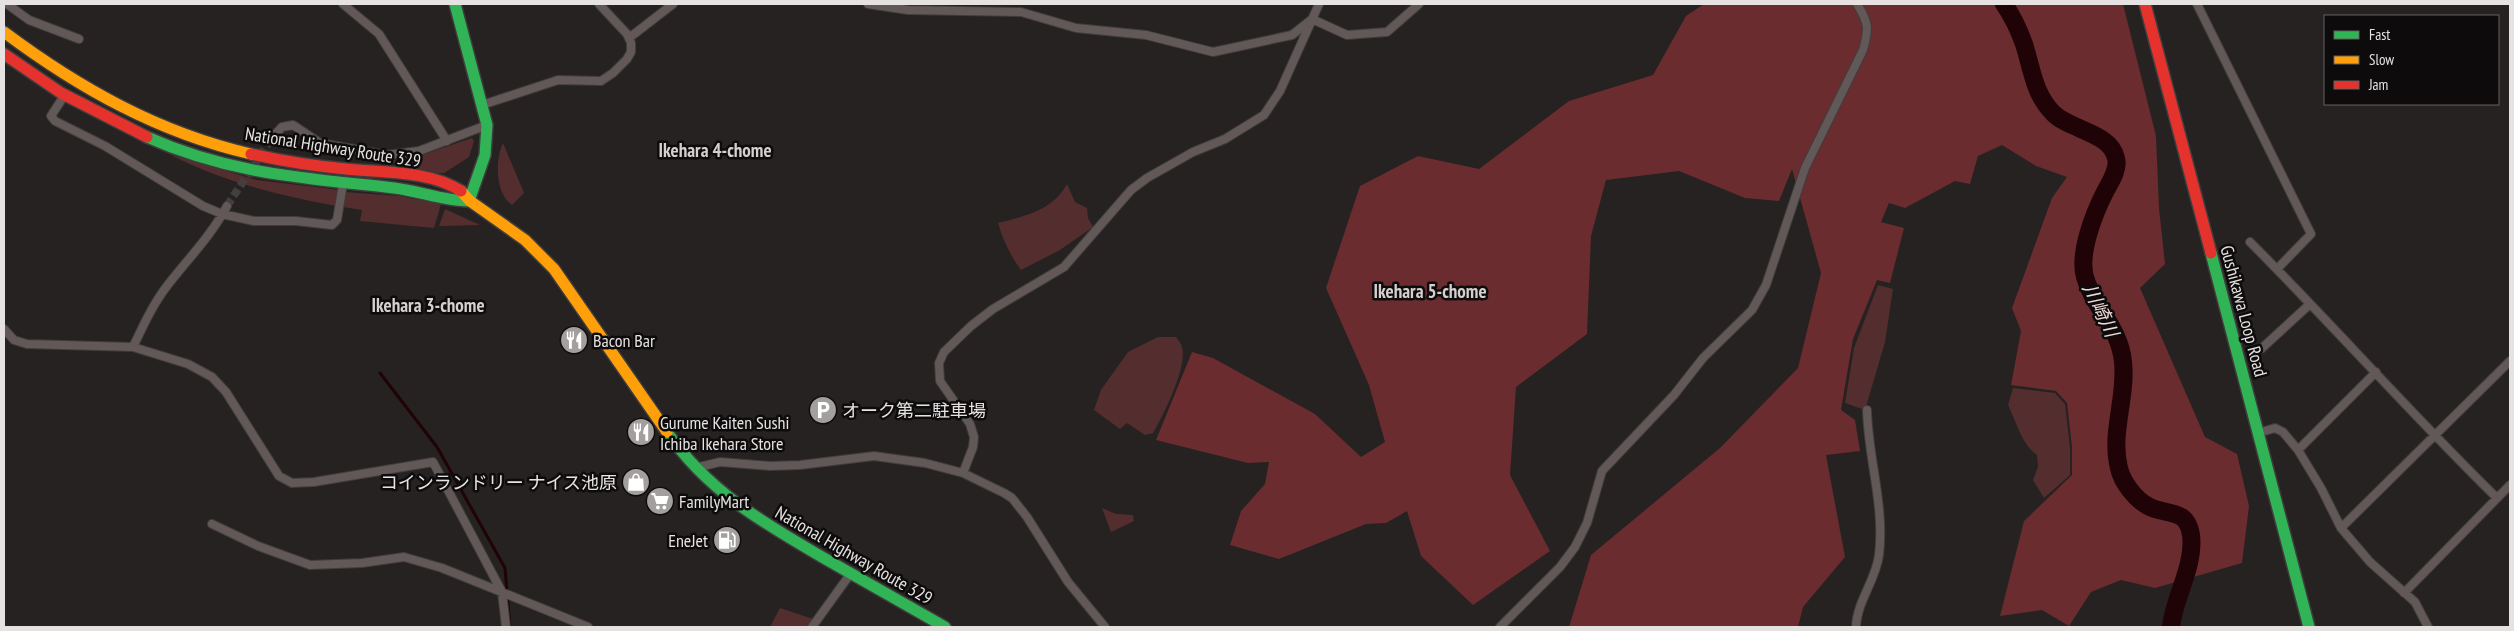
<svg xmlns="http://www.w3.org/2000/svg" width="2514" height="631" viewBox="0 0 2514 631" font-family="'PT Sans Narrow','Noto Sans JP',sans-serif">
	<rect width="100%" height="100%" fill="#252221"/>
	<path fill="#542e2e" d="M 472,138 L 474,141 L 469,157 L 444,173 L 438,173 L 393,163 L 395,160 L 413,158 Z
		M 503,143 L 524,193 L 512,205 C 495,193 495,160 503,143 Z
		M 171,155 L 257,180 L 339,190 L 336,206 C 278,195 224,182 171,155 Z
		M 1067,184 L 1075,202 L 1087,208 L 1088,218 L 1093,227 L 1060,250 L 1021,270 C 1010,255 1003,240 998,223 C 1025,216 1052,211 1067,184 Z
		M 345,192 L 399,196 L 441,204 L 434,228 L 360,221 L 362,210 L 343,207 Z
		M 445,209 L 480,225 L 439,226 Z
		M 1878,285 L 1893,289 L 1885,342 L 1865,410 L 1845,403 L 1854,348 Z
		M 1158,337 L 1176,337 C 1178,340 1181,343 1182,347 C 1188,366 1163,416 1153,433 L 1145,435 L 1127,423 L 1120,429 L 1094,410 L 1101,390 L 1128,352 Z
		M 2013,388 L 2055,393 L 2065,404 L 2070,448 L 2070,475 L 2044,498 L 2033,480 L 2038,467 L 2037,455 C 2022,445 2016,421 2008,405 Z
		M 1102,508 L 1116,514 L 1133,515 L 1134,521 L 1111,532 Z
		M 780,608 L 813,619 L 807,627 L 770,627 Z"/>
	<path fill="#6a2c2f" d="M 1704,4 L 2123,4 L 2156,136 L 2159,208 L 2165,264 L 2140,288 L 2205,437 L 2237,454 L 2249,506 L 2242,563 L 2155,588 L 2121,580 L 2091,592 L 2069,626 L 2042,610 L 2000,616 L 2024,521 L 2072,475 L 2072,447 L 2067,403 L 2056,391 L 2011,385 L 2021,331 L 2012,308 L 2052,198 L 2067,177 L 2036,166 L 2002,145 L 1978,156 L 1970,184 L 1955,181 L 1905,208 L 1889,203 L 1881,222 L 1904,228 L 1890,283 L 1877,280 L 1853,339 L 1841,410 L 1855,420 L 1860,451 L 1826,455 L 1845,557 L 1803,607 L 1798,627 L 1569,627 L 1591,555 L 1720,448 L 1798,368 L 1821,273 L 1792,169 L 1779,201 L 1745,198 L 1679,171 L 1606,180 L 1591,236 L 1587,334 L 1516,387 L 1510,475 L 1550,551 L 1473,605 L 1421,556 L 1407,511 L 1386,523 L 1366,524 L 1279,559 L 1230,545 L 1241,511 L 1265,484 L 1269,462 L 1248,463 L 1156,440 L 1192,352 L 1213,358 L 1315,414 L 1361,457 L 1385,442 L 1369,385 L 1326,288 L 1360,186 L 1418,156 L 1479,169 L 1569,101 L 1653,75 L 1686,16 Z"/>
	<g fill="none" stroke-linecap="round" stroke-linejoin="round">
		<path stroke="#200306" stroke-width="3" d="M 380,373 L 437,447 L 505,568 L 510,627"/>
		<path stroke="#200306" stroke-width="18" d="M 2004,4 C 2013,17 2019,30 2024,44 C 2032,69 2034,94 2053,113 C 2069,130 2110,132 2116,158 C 2119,169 2111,181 2106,190 C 2095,211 2078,253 2085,277 C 2093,307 2120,327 2123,362 C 2127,397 2110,433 2119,468 C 2122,482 2135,499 2148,506 C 2165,516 2187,507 2191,535 C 2195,566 2174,597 2171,627"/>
		<path stroke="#423f3e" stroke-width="8" stroke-dasharray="8 4" stroke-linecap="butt" d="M 227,206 L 271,139"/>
		<g stroke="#3f3d3d" stroke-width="10">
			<path id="street" d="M 7,4 L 29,20 L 79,39
				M 343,4 L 379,34 L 447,141
				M 868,4 L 908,10 L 1021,12 L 1076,28 L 1146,35 L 1213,52 L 1292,35 L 1311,20
				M 2197,4 L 2311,234 L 2277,269
				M 1312,19 L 1347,35 L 1387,32 L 1419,4
				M 629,38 L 673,4
				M 64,96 L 51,116 L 55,121 L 105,146 L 203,206 L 222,214 L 254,221 L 296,221 L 332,225 L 337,220 L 343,184
				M 482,105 L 558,80 L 601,81 L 613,73 L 627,59 L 631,52 L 631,43 L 627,34 L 599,4
				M 271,139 L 282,127 L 293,125 L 320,143 L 387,155 L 419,151 L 487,125
				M 2250,242 C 2334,326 2412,415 2497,498
				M 4,329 L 14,340 L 27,344 L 133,347 L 188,364 L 212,377 L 226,392 L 279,476 L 292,483 L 314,482 L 433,462 L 502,592 L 506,627
				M 133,347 C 143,326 153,304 167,286 C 187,260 211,236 227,206
				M 2261,349 L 2310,304
				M 2258,433 L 2275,428 L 2283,432 L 2298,450 L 2321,488 L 2341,528 L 2370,562 L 2415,602 L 2428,627
				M 2298,450 L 2376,372
				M 695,468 L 720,462 L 770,466 L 800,465 L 874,456 L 925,463 L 963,473 L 1004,493 L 1012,498 L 1027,517 L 1068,582 L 1105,627
				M 963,473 L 973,447 L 974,437 L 970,424 L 940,381 L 939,363 L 944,352 L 971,326 L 993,309 L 1064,267 L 1131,190 L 1147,178 L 1193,152 L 1225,139 L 1264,115 L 1280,91 L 1319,4
				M 212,524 L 258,546 L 310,565 L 362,563 L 404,557 L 442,568 L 588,627
				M 2341,528 L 2510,361
				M 2404,593 L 2510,485
				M 812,627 L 851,573
				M 1500,627 L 1560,567 L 1575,547 L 1587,523 L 1602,471 L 1674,395 L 1703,358 L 1752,310 L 1766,285 L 1805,168 L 1863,50 C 1869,29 1869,23 1857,4
				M 1856,627 C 1857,601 1876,580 1879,555 C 1885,506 1868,458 1867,410"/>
		</g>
		<g stroke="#3f3d3d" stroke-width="14">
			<path id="fast" d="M 455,4 L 487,125 L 485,155 L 469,201
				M 147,137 C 229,174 306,178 394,188 C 420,191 443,201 469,201
				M 2211,253 L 2309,627
				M 667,432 C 709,493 767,525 829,561 C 868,583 906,605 945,627"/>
		</g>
		<g stroke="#3f3d3d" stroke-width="14">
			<path id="slow" d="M 4,32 C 79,88 159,133 251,154
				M 461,191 L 470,201 L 525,240 L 554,269 L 667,432"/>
		</g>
		<g stroke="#3f3d3d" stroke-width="14">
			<path id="jam" d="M 2145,4 L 2211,253
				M 4,54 L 61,93 L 147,137
				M 251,154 C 282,161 314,166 346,169 C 383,173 428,170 461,191"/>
		</g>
		<use href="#street" stroke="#615857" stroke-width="8"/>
		<use href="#fast" stroke="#30b455" stroke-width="11"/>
		<use href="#slow" stroke="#ff9f0a" stroke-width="11"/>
		<use href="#jam" stroke="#e5322d" stroke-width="11"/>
	</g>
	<defs>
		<g id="restaurant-disc" transform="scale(1.4375)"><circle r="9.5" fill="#a29f9e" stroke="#0d0b0b"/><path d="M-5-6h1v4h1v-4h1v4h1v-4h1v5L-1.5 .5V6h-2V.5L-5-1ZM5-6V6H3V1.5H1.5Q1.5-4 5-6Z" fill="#fff"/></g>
		<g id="parking-disc" transform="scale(1.4375)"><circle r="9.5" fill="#a29f9e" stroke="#0d0b0b"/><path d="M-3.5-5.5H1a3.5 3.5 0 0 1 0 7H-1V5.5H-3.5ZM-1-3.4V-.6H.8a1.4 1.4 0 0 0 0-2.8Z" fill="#fff"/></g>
		<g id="shop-disc" transform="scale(1.4375)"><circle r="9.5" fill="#a29f9e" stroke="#0d0b0b"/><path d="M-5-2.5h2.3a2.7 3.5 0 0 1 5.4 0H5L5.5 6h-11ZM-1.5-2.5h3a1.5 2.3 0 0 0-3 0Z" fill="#fff"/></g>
		<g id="supermarket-disc" transform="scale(1.4375)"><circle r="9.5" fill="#a29f9e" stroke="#0d0b0b"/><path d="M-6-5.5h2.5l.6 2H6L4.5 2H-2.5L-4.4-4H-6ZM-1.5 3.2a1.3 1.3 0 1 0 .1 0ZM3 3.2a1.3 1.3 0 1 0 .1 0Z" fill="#fff"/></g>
		<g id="fuel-disc" transform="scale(1.4375)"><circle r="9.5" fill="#a29f9e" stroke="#0d0b0b"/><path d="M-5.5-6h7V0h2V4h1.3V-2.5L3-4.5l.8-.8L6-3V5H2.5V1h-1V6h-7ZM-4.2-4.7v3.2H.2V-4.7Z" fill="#fff"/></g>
	</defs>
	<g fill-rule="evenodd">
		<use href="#restaurant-disc" x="574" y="340"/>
		<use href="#parking-disc" x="823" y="410"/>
		<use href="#restaurant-disc" x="641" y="432"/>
		<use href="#shop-disc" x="636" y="482"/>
		<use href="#supermarket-disc" x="660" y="501"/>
		<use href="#fuel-disc" x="727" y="540"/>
	</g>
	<g text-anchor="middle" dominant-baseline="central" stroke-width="5" stroke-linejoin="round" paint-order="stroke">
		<g font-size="18" fill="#e6e2e2" stroke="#0d0b0b">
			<text transform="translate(333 147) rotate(9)">National Highway Route 329</text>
			<text transform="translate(2244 311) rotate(75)">Gushikawa Loop Road</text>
			<text transform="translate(854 555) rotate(30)">National Highway Route 329</text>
		</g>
		<g font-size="18" fill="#e6e2e2" stroke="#0d0b0b" text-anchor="start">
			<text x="593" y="340">Bacon Bar</text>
			<text x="842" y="410">オーク第二駐車場</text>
			<text x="660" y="422">Gurume Kaiten Sushi<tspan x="660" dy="21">Ichiba Ikehara Store</tspan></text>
			<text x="617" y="482" text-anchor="end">コインランドリー ナイス池原</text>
			<text x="679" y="501">FamilyMart</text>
			<text x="708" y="540" text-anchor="end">EneJet</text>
		</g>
		<g font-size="19" font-weight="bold" fill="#d5cfce" stroke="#0d0b0b">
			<text x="715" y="150">Ikehara 4-chome</text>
			<text x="1430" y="291">Ikehara 5-chome</text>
			<text x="428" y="305">Ikehara 3-chome</text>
		</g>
		<g font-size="19" font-style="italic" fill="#f1dad9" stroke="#0d0b0b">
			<text transform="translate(2101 310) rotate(64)">川崎川</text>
		</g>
	</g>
	<rect width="2514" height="631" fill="none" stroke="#e6e2e2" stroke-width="10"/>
	<rect x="2324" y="15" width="175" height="90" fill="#0d0b0b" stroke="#646161"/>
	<rect x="2334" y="31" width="25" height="8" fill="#30b455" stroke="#646161"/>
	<text x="2369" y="40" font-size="15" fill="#e6e2e2">Fast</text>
	<rect x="2334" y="56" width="25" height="8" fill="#ff9f0a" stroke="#646161"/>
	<text x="2369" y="65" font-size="15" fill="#e6e2e2">Slow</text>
	<rect x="2334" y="81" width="25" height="8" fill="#e5322d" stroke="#646161"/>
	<text x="2369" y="90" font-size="15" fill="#e6e2e2">Jam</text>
</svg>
